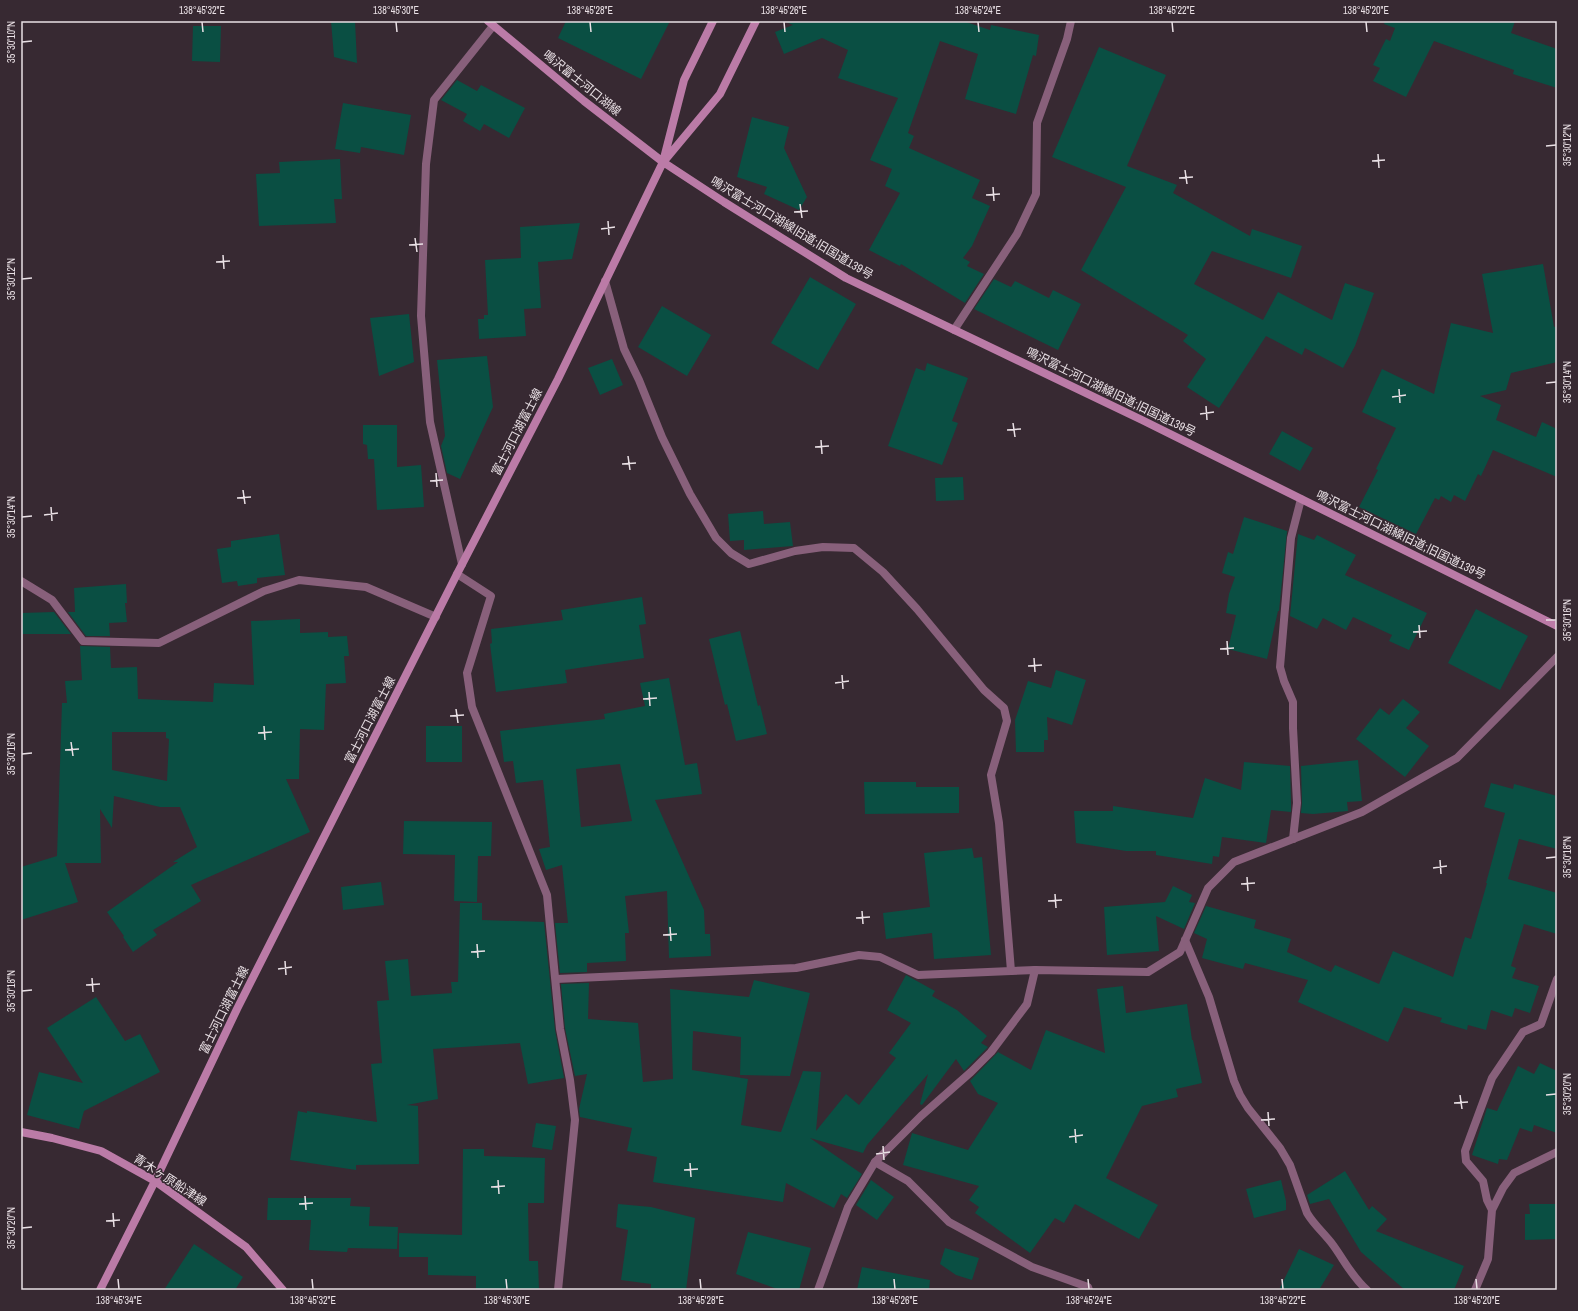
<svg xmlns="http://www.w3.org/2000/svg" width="1578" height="1311" viewBox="0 0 1578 1311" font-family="'Archivo Narrow','Noto Sans JP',sans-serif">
	<rect width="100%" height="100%" fill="#372932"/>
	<path fill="#0a4f43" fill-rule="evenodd" d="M 331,21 L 355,21 L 357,63 L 334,57 Z
		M 566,21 L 670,21 L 641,79 L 558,38 Z
		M 784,21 L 963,21 L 990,30 L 991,25 L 1039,35 L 1036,56 L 1033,55 L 1016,114 L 965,99 L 978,54 L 940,41 L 908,133 L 914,136 L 909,148 L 980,180 L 972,198 L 990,206 L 972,246 L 963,258 L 970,262 L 967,266 L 984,274 L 965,303 L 901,264 L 900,266 L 869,250 L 900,193 L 885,186 L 892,169 L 870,160 L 898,98 L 838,78 L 848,50 L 822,38 L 784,54 L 775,32 L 793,25 Z
		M 1385,21 L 1515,21 L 1511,33 L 1557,49 L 1557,88 L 1513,74 L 1514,70 L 1434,41 L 1406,97 L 1373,81 L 1380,68 L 1373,65 L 1386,39 L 1390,41 L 1395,28 L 1384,24 Z
		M 193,26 L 221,26 L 220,62 L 192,61 Z
		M 1099,47 L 1166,75 L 1127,166 L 1177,185 L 1173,193 L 1250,236 L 1252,229 L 1302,246 L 1291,278 L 1212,251 L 1194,284 L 1263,320 L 1278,292 L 1332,320 L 1345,283 L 1374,293 L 1355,346 L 1343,368 L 1305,348 L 1302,355 L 1266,336 L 1219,408 L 1187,387 L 1206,359 L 1183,341 L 1188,335 L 1081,270 L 1126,187 L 1052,157 Z
		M 457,80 L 477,91 L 481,85 L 525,108 L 509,138 L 484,124 L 480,131 L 463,121 L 467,114 L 441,100 Z
		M 343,103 L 411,115 L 404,155 L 361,147 L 360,153 L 335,149 Z
		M 752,117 L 789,127 L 784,148 L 807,197 L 799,210 L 764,194 L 767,187 L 737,177 Z
		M 340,159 L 342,199 L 334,199 L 336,223 L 259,226 L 256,174 L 280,173 L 279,162 Z
		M 580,223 L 572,259 L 538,262 L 541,308 L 524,309 L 526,336 L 479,339 L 478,319 L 484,319 L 484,315 L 488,315 L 485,260 L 521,258 L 520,227 Z
		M 1543,264 L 1554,327 L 1557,326 L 1557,362 L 1511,373 L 1506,390 L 1480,396 L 1501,405 L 1496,420 L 1536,437 L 1542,422 L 1557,429 L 1557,477 L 1493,450 L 1481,476 L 1478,474 L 1465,501 L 1454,495 L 1451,502 L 1441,496 L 1439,500 L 1435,498 L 1416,534 L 1359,507 L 1378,470 L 1376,469 L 1396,428 L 1362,412 L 1382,369 L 1434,394 L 1451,323 L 1493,333 L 1482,274 Z
		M 810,277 L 856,304 L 818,370 L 771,343 Z
		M 994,279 L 1011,287 L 1015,281 L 1049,298 L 1053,290 L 1081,304 L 1058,350 L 974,309 Z
		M 662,306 L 711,335 L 687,376 L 638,347 Z
		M 409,314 L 414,362 L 379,376 L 370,318 Z
		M 487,356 L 493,407 L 460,479 L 447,473 L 441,446 L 445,436 L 437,360 Z
		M 612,359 L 623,385 L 600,395 L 588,368 Z
		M 927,363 L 968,378 L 952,421 L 958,423 L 942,465 L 888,446 L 916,368 L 925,371 Z
		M 363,425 L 397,425 L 397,467 L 421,465 L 424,507 L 377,510 L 374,459 L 368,459 L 367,445 L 363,444 Z
		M 1282,431 L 1313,448 L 1300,471 L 1269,454 Z
		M 963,477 L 964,500 L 936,501 L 935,478 Z
		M 763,511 L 764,524 L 790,522 L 793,546 L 744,550 L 744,540 L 730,541 L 728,514 Z
		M 1244,517 L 1287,531 L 1279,611 L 1278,611 L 1267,659 L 1228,649 L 1236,615 L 1226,613 L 1229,594 L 1235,577 L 1222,573 L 1228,552 L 1233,554 Z
		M 279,534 L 285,575 L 257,578 L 257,583 L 238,586 L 237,581 L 222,583 L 217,549 L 231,547 L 231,541 Z
		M 1298,534 L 1314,540 L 1317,535 L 1356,555 L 1345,575 L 1427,613 L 1409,650 L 1389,641 L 1392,635 L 1353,617 L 1346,630 L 1323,618 L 1317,629 L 1290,616 Z
		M 126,584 L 127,603 L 125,603 L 127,622 L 109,623 L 110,636 L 86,636 L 68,612 L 75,612 L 74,588 Z
		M 642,597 L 646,624 L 639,625 L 644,658 L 565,670 L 567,683 L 496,692 L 490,644 L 492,643 L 491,629 L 563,620 L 561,610 Z
		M 1476,609 L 1528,636 L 1500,690 L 1448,663 Z
		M 54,612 L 71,634 L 21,634 L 21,613 Z
		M 300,619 L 300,633 L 328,632 L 328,637 L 347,636 L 349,656 L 344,656 L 346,683 L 326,684 L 324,730 L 300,729 L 299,779 L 286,779 L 310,832 L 191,885 L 201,901 L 153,930 L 157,935 L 133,952 L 123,937 L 124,936 L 107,912 L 178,862 L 173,862 L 197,847 L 180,807 L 160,807 L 114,796 L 112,828 L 100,809 L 101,863 L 65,863 L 78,902 L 21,920 L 21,867 L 57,856 L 62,703 L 67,703 L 65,681 L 82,680 L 80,646 L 110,647 L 111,668 L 137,667 L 138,699 L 213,702 L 214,683 L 254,685 L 251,621 ZM 112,732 L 166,732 L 166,738 L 169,739 L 167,781 L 112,770 Z
		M 740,631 L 758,706 L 760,705 L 767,734 L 736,741 L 727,704 L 725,705 L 709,639 Z
		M 1056,670 L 1086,680 L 1072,725 L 1047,717 L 1048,740 L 1044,740 L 1044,752 L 1016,752 L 1015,720 L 1028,681 L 1051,688 Z
		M 669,678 L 685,765 L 697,763 L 702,794 L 655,800 L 704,910 L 705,934 L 710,934 L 711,956 L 669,958 L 667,891 L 625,896 L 629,933 L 625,933 L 626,961 L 587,963 L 587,972 L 560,973 L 555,923 L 568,923 L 562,865 L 546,870 L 539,849 L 550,847 L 543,780 L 516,783 L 513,761 L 504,762 L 500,731 L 605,719 L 604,714 L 645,706 L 640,683 ZM 620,764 L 632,821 L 581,827 L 576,769 Z
		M 1403,699 L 1420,712 L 1406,728 L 1429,746 L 1405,777 L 1356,739 L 1380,708 L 1389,715 Z
		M 426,726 L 462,726 L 462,762 L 426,762 Z
		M 1358,760 L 1362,801 L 1347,802 L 1348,811 L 1313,814 L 1301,813 L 1302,803 L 1301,766 Z
		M 1244,762 L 1290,766 L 1291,803 L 1291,812 L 1271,810 L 1266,843 L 1222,837 L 1219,857 L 1213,856 L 1212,864 L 1156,855 L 1156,851 L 1126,851 L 1076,843 L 1074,811 L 1113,811 L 1113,806 L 1193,818 L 1205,778 L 1241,790 Z
		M 864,782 L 916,782 L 916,787 L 959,787 L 959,813 L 865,814 Z
		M 1491,783 L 1513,789 L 1514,784 L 1557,796 L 1557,849 L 1519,839 L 1508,879 L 1557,893 L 1557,934 L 1524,924 L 1511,966 L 1516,968 L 1512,978 L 1539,986 L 1530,1013 L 1515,1008 L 1512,1017 L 1491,1010 L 1486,1030 L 1468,1025 L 1467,1030 L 1440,1022 L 1442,1018 L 1404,1007 L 1388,1042 L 1298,1002 L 1308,980 L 1245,963 L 1243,969 L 1202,958 L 1207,939 L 1194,933 L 1206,906 L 1256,920 L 1254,928 L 1291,939 L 1287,952 L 1331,972 L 1335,965 L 1379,984 L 1393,951 L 1453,977 L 1465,937 L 1471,939 L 1487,883 L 1486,883 L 1505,813 L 1484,807 Z
		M 404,821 L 492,822 L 491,856 L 478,856 L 477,902 L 454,901 L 455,855 L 403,854 Z
		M 972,848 L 974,858 L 982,857 L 991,955 L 934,959 L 932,933 L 886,939 L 883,913 L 930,907 L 924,853 Z
		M 381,882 L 384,905 L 343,910 L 341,887 Z
		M 1173,886 L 1192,895 L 1189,902 L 1195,903 L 1184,929 L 1156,916 L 1159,951 L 1107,955 L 1104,907 L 1165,902 Z
		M 460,903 L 482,903 L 482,920 L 544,922 L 555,1030 L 564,1078 L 528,1084 L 520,1043 L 433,1049 L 438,1099 L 407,1105 L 418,1106 L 419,1164 L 356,1165 L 356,1170 L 290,1160 L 298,1111 L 307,1113 L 307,1111 L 377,1122 L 371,1064 L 382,1063 L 377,1001 L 389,1000 L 385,961 L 408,959 L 411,996 L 452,993 L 451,982 L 458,982 Z
		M 906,975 L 935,991 L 932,996 L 957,1010 L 987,1036 L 981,1043 L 988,1047 L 964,1071 L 956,1059 L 922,1105 L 920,1104 L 928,1074 L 867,1145 L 863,1153 L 810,1138 L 862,1174 L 847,1198 L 841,1194 L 834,1208 L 786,1183 L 783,1202 L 653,1182 L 657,1157 L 627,1151 L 632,1128 L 580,1117 L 579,1109 L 587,1074 L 575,1076 L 565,1028 L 561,984 L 589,983 L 588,1019 L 638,1023 L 643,1082 L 673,1079 L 670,989 L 749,997 L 754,980 L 810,993 L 790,1076 L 740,1075 L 741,1037 L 693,1031 L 692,1070 L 748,1079 L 741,1125 L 781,1132 L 803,1071 L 821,1072 L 816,1131 L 846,1094 L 859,1105 L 896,1058 L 889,1053 L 911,1023 L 887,1010 Z
		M 1123,986 L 1126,1013 L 1187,1004 L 1192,1040 L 1193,1040 L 1202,1083 L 1176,1089 L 1178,1097 L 1142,1106 L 1106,1178 L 1158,1205 L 1139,1239 L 1075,1204 L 1064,1223 L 1055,1218 L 1030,1253 L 975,1213 L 979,1207 L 969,1200 L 979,1186 L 903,1165 L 912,1133 L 968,1150 L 998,1103 L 978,1094 L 970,1081 L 998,1052 L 1031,1070 L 1046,1030 L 1105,1053 L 1097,989 Z
		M 96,997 L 125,1041 L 140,1034 L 160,1072 L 84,1111 L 79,1129 L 27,1115 L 39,1072 L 83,1083 L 47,1028 Z
		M 1540,1063 L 1557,1071 L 1557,1133 L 1534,1125 L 1532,1132 L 1520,1128 L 1507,1160 L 1499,1159 L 1498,1164 L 1472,1155 L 1487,1108 L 1497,1111 L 1518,1066 L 1534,1074 Z
		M 536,1123 L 556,1126 L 552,1150 L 532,1147 Z
		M 463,1149 L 484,1149 L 484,1156 L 545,1158 L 544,1203 L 528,1203 L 529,1261 L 538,1261 L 539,1290 L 476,1290 L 476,1276 L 428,1275 L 428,1257 L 399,1257 L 399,1233 L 462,1235 Z
		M 1345,1171 L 1369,1210 L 1372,1206 L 1387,1219 L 1376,1231 L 1464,1266 L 1454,1290 L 1405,1290 L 1361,1252 L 1329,1199 L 1310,1204 L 1307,1195 Z
		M 871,1180 L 894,1197 L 877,1220 L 856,1205 Z
		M 1281,1180 L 1286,1201 L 1286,1210 L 1254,1218 L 1246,1189 Z
		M 268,1198 L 351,1198 L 350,1206 L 370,1207 L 369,1226 L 398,1227 L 397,1249 L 348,1248 L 347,1252 L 309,1250 L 311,1220 L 267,1220 Z
		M 618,1204 L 651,1207 L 695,1218 L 686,1290 L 651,1290 L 651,1284 L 621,1280 L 628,1230 L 616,1227 Z
		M 1529,1204 L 1557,1204 L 1557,1239 L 1525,1240 L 1525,1214 L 1530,1214 Z
		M 748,1232 L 811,1248 L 799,1290 L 780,1290 L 736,1274 Z
		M 194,1244 L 243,1277 L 235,1290 L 164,1290 Z
		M 945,1248 L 979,1258 L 972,1280 L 956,1275 L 940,1264 Z
		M 1299,1249 L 1334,1265 L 1319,1290 L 1279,1290 Z
		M 862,1267 L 930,1280 L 929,1290 L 857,1290 Z"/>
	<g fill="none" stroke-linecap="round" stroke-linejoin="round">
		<path stroke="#88607b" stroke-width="8" d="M 462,564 L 430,422 L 421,316 L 426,164 L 434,100 L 493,26
			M 1293,839 L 1297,803 L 1293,728 L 1293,702 L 1284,681 L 1280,667 L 1291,538 L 1301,499
			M 1185,940 L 1209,997 L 1234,1081 L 1240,1095 L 1248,1108 L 1280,1148 L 1290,1165 L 1307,1213 C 1314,1225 1325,1234 1333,1245 C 1344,1260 1352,1277 1367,1290
			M 556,979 L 796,968 L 859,955 L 880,957 L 918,975 L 1011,971 L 999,823 L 991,775 L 1007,721 L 1004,708 L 984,690 L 917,609 L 883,572 L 854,548 L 823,547 L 795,551 L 749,564 L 731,553 L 716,538 L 690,494 L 662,437 L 639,380 L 624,349 L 605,281
			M 1492,1210 L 1503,1188 L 1514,1173 L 1557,1152
			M 818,1290 L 848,1207 L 875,1162 L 921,1116 L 971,1072 L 991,1052 L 1027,1004 L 1035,970
			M 1475,1290 L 1488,1259 L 1492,1210 L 1487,1200 L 1483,1181 L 1466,1161 L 1465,1151 L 1492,1078 L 1523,1032 L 1541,1024 L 1557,979"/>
		<path stroke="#88607b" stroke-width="8" d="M 954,330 L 1017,234 L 1036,194 L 1037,123 L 1067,39 L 1071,21
			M 457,574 L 491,596 L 467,673 L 472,707 L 547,895 L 560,1029 L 570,1080 L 575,1120 L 558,1290
			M 21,581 L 52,600 L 83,641 L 159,643 L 264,591 L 299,580 L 366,587 L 436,617
			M 1011,971 L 1035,970 L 1148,972 L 1180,952 L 1208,888 L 1234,862 L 1362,812 L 1457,758 L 1557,657
			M 875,1162 L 908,1181 L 949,1222 L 1032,1267 L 1088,1287 L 1089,1290"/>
		<path stroke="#bb7ba7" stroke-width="8" d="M 488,21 L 584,101 L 663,162 L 724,202 L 846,278 L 1142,420 L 1557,626
			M 665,160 L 720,94 L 756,21
			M 21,1132 L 52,1138 L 101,1151 L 155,1181 L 246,1247 L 283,1290
			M 100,1290 L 155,1181 L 237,1009 L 457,574 L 558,379 L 663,162 L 684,80 L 713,21"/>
	</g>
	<path fill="none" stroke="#e9e0e5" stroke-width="1.5" d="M 202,22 L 203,32M 396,22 L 397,32M 590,22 L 591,32M 784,22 L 785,32M 978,22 L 979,32M 1172,22 L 1173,32M 1366,22 L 1367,32M 22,42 L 32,41M 1546,146 L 1556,145M 1378,154 L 1379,168M 1372,161 L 1385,160M 1185,170 L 1187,184M 1179,178 L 1193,177M 993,187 L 994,201M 986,195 L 1000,194M 800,204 L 802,218M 794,212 L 808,211M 608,221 L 609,235M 601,229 L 615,227M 415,238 L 417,252M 409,245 L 423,244M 223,255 L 224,269M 216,262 L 230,261M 22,279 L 32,278M 1546,383 L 1556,382M 1399,389 L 1400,403M 1392,397 L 1406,395M 1206,406 L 1207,420M 1200,414 L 1214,412M 1013,423 L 1015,437M 1007,430 L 1021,429M 821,440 L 822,454M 815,447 L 829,446M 628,456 L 630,470M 622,464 L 636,463M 436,473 L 437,487M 430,481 L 443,480M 243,490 L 245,504M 237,498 L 251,497M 51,507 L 52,521M 44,515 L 58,513M 22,517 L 32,516M 1546,620 L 1556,620M 1419,625 L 1420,638M 1413,632 L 1427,631M 1227,641 L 1228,655M 1220,649 L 1234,648M 1034,658 L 1035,672M 1028,666 L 1042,665M 842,675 L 843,689M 835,683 L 849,681M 649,692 L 650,706M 643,699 L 657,698M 456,709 L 458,723M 450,716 L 464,715M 264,726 L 265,740M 258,733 L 272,732M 71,742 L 73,756M 65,750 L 79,749M 22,754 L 32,753M 1546,858 L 1556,857M 1440,860 L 1441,874M 1433,868 L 1447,866M 1247,877 L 1248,891M 1241,884 L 1255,883M 1055,894 L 1056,908M 1048,901 L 1062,900M 862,911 L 863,924M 856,918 L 870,917M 670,927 L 671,941M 663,935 L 677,934M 477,944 L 478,958M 471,952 L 485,951M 285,961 L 286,975M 278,969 L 292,967M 92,978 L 93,992M 86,985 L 100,984M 22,991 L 32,990M 1460,1095 L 1462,1109M 1546,1095 L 1556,1094M 1454,1103 L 1468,1102M 1268,1112 L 1269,1126M 1261,1120 L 1275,1119M 1075,1129 L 1076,1143M 1069,1137 L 1083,1135M 883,1146 L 884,1160M 876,1154 L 890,1152M 690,1163 L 691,1177M 684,1170 L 698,1169M 498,1180 L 499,1194M 491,1187 L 505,1186M 305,1196 L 306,1210M 299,1204 L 313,1203M 113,1213 L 114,1227M 106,1221 L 120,1220M 22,1228 L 32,1227M 118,1279 L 119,1289M 312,1279 L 313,1289M 506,1279 L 507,1289M 700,1279 L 701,1289M 894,1279 L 895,1289M 1088,1279 L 1089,1289M 1282,1279 L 1283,1289M 1476,1279 L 1477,1289"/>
	<g text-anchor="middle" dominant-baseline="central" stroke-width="3" stroke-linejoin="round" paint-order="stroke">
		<g font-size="12" fill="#e9e0e5" stroke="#372932">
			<text transform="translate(582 83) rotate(39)">鳴沢富士河口湖線</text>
			<text transform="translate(792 228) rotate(31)">鳴沢富士河口湖線旧道;旧国道139号</text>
			<text transform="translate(1111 392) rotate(26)">鳴沢富士河口湖線旧道;旧国道139号</text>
			<text transform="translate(517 432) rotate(-63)">富士河口湖富士線</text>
			<text transform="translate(1401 535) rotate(26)">鳴沢富士河口湖線旧道;旧国道139号</text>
			<text transform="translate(370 720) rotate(-63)">富士河口湖富士線</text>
			<text transform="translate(224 1010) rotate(-64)">富士河口湖富士線</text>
			<text transform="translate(170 1180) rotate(33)">青木ヶ原船津線</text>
		</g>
	</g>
	<rect width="1578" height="1311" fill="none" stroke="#372932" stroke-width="44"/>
	<rect x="22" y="22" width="1534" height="1267" fill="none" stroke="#e9e0e5" stroke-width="1.5"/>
	<g font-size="10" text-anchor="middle" fill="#e9e0e5">
		<text x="202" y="14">138°45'32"E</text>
		<text x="396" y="14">138°45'30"E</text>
		<text x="590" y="14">138°45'28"E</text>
		<text x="784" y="14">138°45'26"E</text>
		<text x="978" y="14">138°45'24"E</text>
		<text x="1172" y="14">138°45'22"E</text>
		<text x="1366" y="14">138°45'20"E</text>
		<text transform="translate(11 42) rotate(-90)" y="4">35°30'10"N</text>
		<text transform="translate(1567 145) rotate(-90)" y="4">35°30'12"N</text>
		<text transform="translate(11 279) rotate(-90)" y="4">35°30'12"N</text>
		<text transform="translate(1567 382) rotate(-90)" y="4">35°30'14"N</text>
		<text transform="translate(11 517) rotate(-90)" y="4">35°30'14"N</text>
		<text transform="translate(1567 620) rotate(-90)" y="4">35°30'16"N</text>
		<text transform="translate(11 754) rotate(-90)" y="4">35°30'16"N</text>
		<text transform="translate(1567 857) rotate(-90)" y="4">35°30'18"N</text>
		<text transform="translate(11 991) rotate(-90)" y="4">35°30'18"N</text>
		<text transform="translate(1567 1094) rotate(-90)" y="4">35°30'20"N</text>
		<text transform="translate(11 1228) rotate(-90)" y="4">35°30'20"N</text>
		<text x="119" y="1304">138°45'34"E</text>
		<text x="313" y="1304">138°45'32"E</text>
		<text x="507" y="1304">138°45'30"E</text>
		<text x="701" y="1304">138°45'28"E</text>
		<text x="895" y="1304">138°45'26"E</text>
		<text x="1089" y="1304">138°45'24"E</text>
		<text x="1283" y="1304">138°45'22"E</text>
		<text x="1477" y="1304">138°45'20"E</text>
	</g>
</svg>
